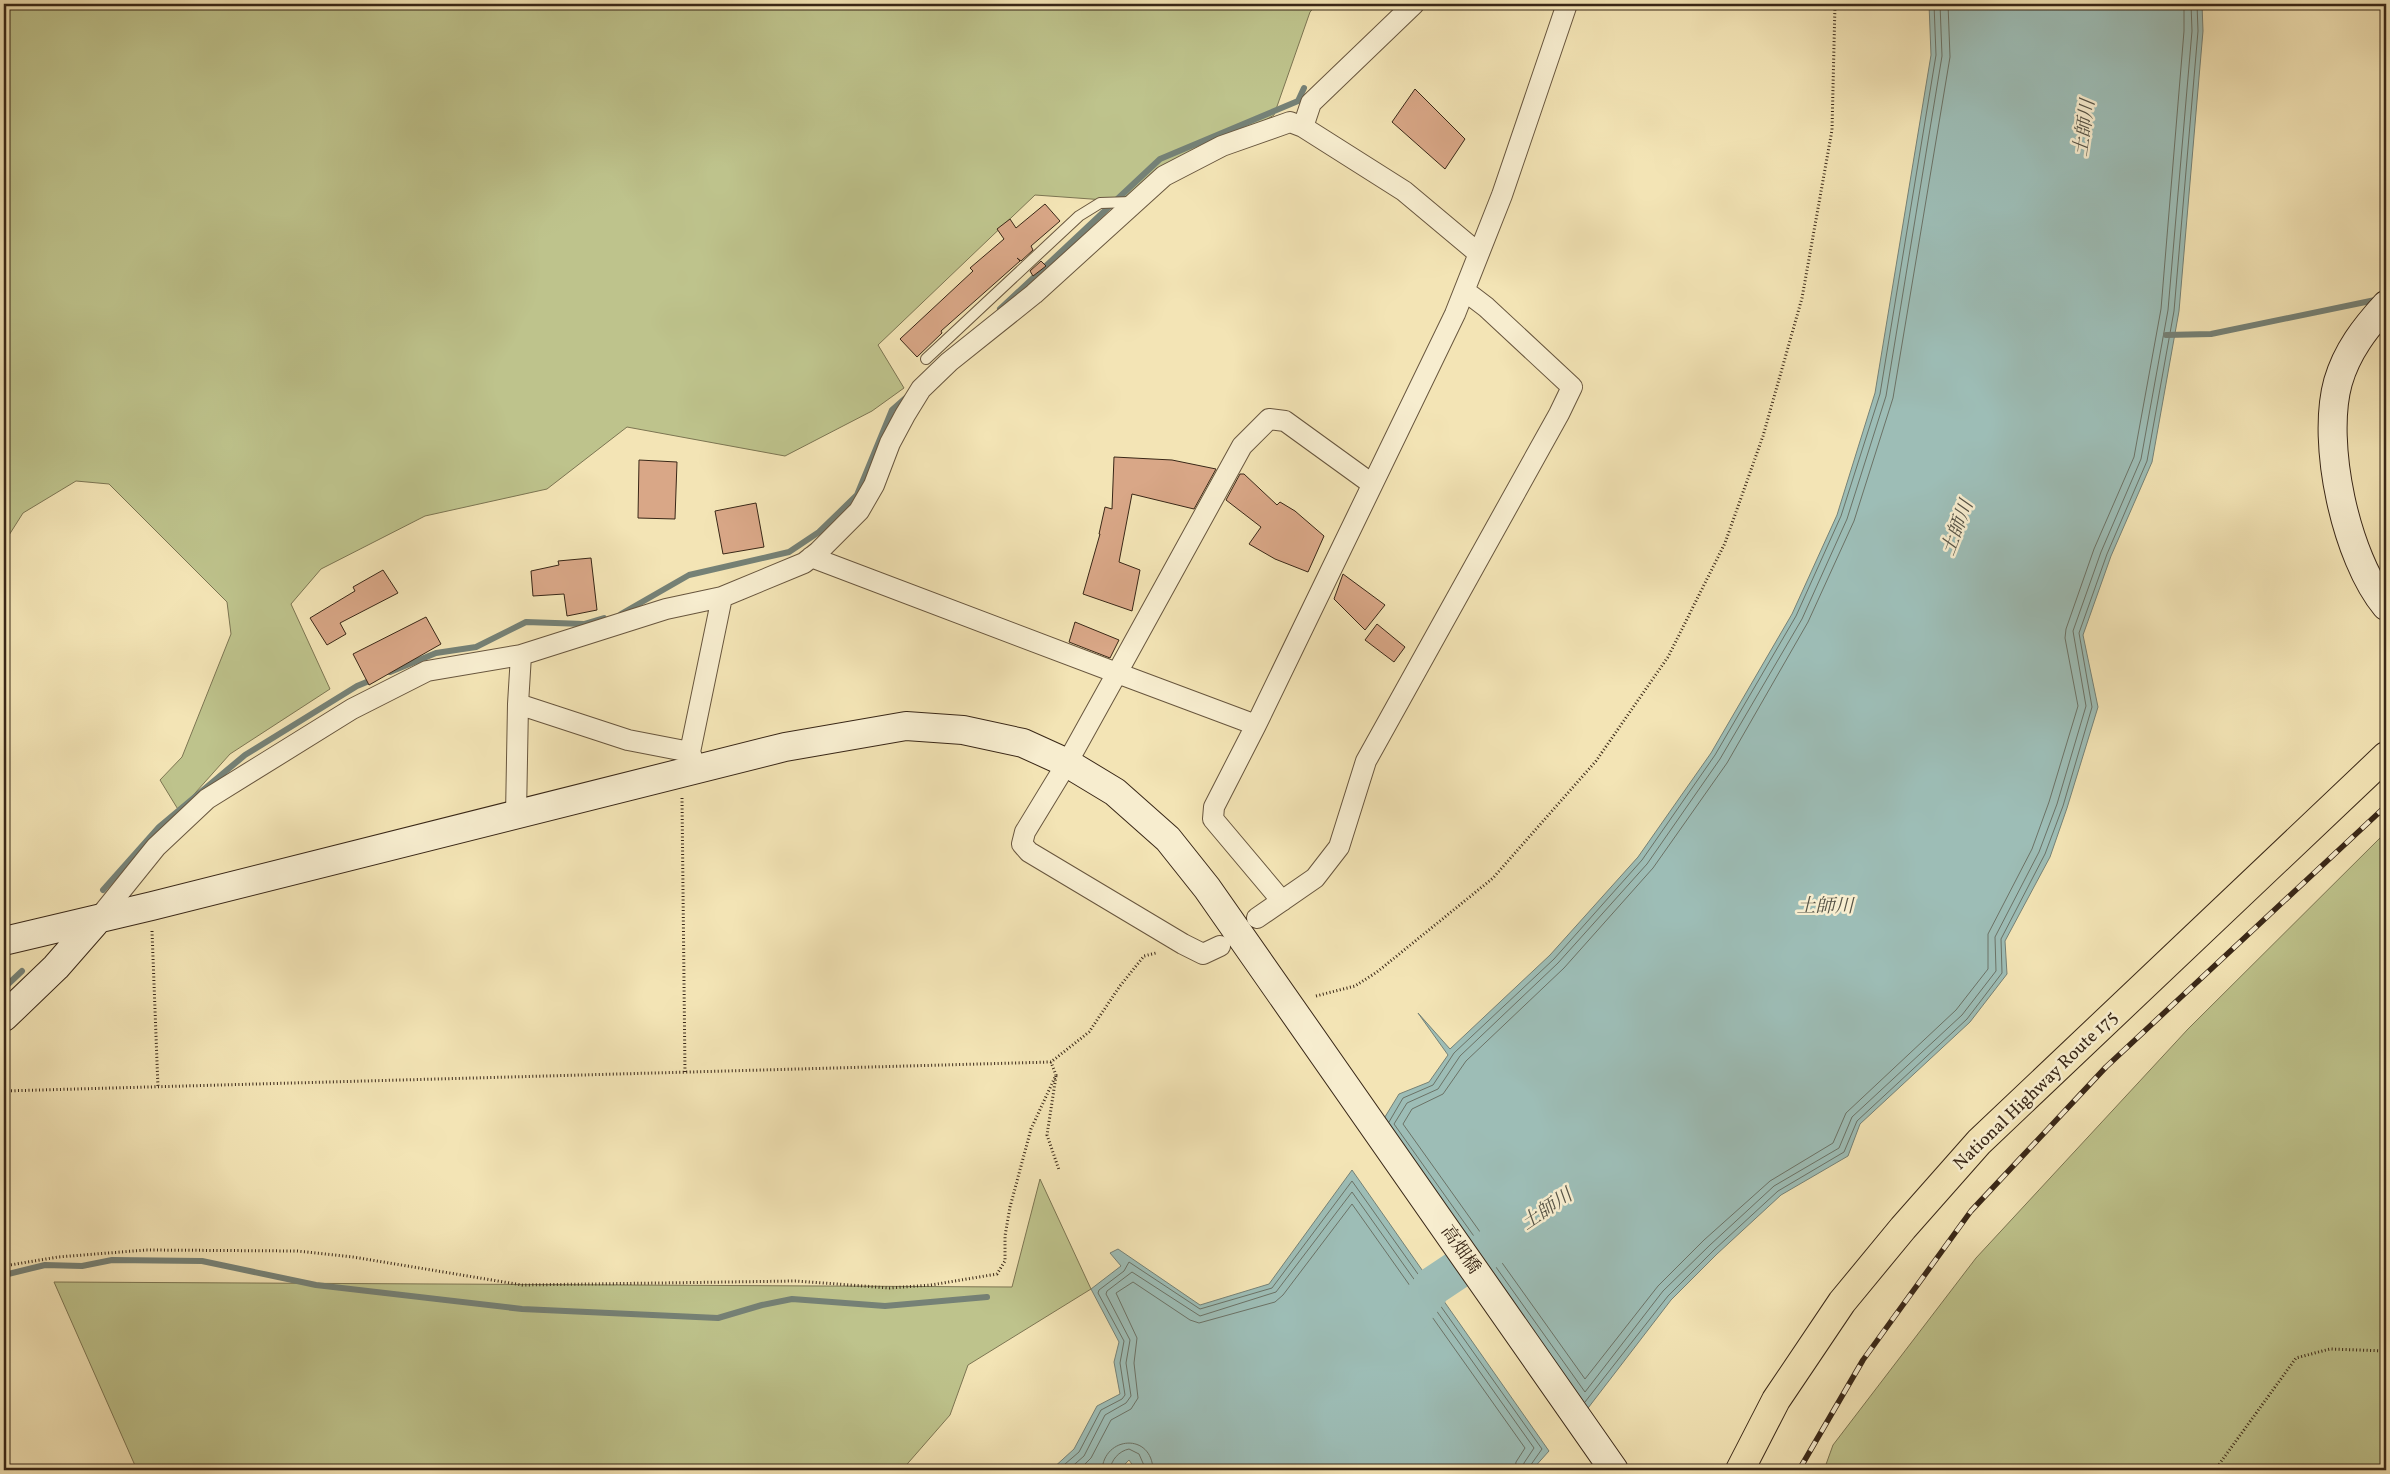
<svg xmlns="http://www.w3.org/2000/svg" width="2390" height="1474" viewBox="0 0 2390 1474" font-family="Vollkorn,'Noto Serif JP',serif">
	<rect width="100%" height="100%" fill="#f3e4b5"/>
	<filter id="stains"><feTurbulence type="fractalNoise" baseFrequency=".004" numOctaves="4"/><feColorMatrix values="0 0 0 0 .2 0 0 0 0 .09 0 0 0 0 .02 0 0 0 .5 -.17"/></filter>
	<radialGradient id="worn" r=".72"><stop offset=".6" stop-color="#630" stop-opacity="0"/><stop offset="1" stop-color="#630" stop-opacity=".3"/></radialGradient>
	<path fill="#bec38c" stroke="#7c7552" d="M 4,4 L 1317,4 L 1310,12 L 1274,115 L 1133,202 L 1035,195 L 878,345 L 904,388 L 872,411 L 785,456 L 627,427 L 547,489 L 425,516 L 321,569 L 291,604 L 330,689 L 230,754 L 179,811 L 160,780 L 182,757 L 231,634 L 227,602 L 109,484 L 76,481 L 23,513 L 4,543 Z
		M 2386,832 L 2386,1470 L 1824,1470 L 1833,1445 L 1976,1258 L 2188,1029 Z
		M 1040,1179 L 1091,1289 L 968,1365 L 950,1415 L 902,1470 L 137,1470 L 54,1282 L 1012,1287 Z"/>
	<path fill="#9dbdb6" stroke="#758176" d="M 1929,4 L 2202,4 L 2203,31 L 2179,311 L 2152,462 L 2111,556 L 2083,635 L 2098,707 L 2067,808 L 2050,857 L 2005,941 L 2007,974 L 1970,1022 L 1860,1124 L 1848,1156 L 1781,1195 L 1717,1254 L 1671,1300 L 1585,1412 L 1380,1125 L 1399,1094 L 1429,1082 L 1448,1055 L 1418,1013 L 1450,1049 L 1550,955 L 1638,857 L 1711,753 L 1792,614 L 1837,515 L 1875,393 L 1931,55 Z
		M 1352,1170 L 1549,1451 L 1532,1470 L 1136,1470 L 1129,1460 L 1119,1470 L 1051,1470 L 1074,1449 L 1097,1406 L 1120,1394 L 1114,1362 L 1119,1342 L 1091,1289 L 1121,1266 L 1110,1253 L 1118,1249 L 1200,1305 L 1269,1284 Z"/>
	<g fill="none" stroke-linecap="round" stroke-linejoin="round">
		<path stroke="#6b7266" stroke-width="1" d="M 1940,4 L 1942,56 L 1886,396 L 1847,519 L 1802,619 L 1720,759 L 1647,864 L 1558,963 L 1460,1056 L 1438,1089 L 1407,1103 L 1394,1124 L 1585,1392 L 1663,1291 L 1710,1245 L 1774,1186 L 1839,1148 L 1852,1117 L 1962,1015 L 1996,971 L 1995,937 L 2039,852 L 2057,804 L 2086,706 L 2073,631 L 2101,552 L 2141,459 L 2168,310 L 2192,31 L 2191,4
			M 1948,4 L 1950,57 L 1893,398 L 1854,521 L 1808,622 L 1727,763 L 1653,868 L 1564,968 L 1466,1061 L 1443,1094 L 1412,1109 L 1403,1124 L 1585,1379 L 1658,1286 L 1704,1240 L 1770,1181 L 1833,1143 L 1846,1113 L 1956,1010 L 1988,969 L 1988,934 L 2032,849 L 2049,802 L 2078,706 L 2065,638 L 2066,629 L 2094,549 L 2134,457 L 2161,309 L 2184,31 L 2184,4
			M 1389,1122 L 1403,1098 L 1433,1085 L 1454,1053 L 1554,959 L 1642,860 L 1715,755 L 1796,616 L 1841,516 L 1880,394 L 1936,55 L 1934,4
			M 1585,1402 L 1668,1296 L 1714,1250 L 1778,1191 L 1844,1152 L 1857,1121 L 1967,1019 L 2002,973 L 2001,939 L 2045,854 L 2063,806 L 2092,707 L 2079,633 L 2107,554 L 2147,461 L 2174,311 L 2198,31 L 2197,4
			M 1058,1470 L 1079,1452 L 1101,1410 L 1122,1399 L 1125,1395 L 1120,1363 L 1124,1341 L 1098,1293 L 1099,1290 L 1124,1271 L 1129,1262 L 1200,1309 L 1272,1288 L 1352,1181 L 1542,1449 L 1530,1466 L 1529,1470
			M 1068,1470 L 1084,1456 L 1105,1415 L 1126,1403 L 1131,1396 L 1126,1363 L 1130,1340 L 1106,1294 L 1107,1291 L 1132,1272 L 1200,1316 L 1276,1292 L 1352,1192 L 1534,1448 L 1524,1463 L 1522,1470
			M 1079,1470 L 1091,1458 L 1111,1420 L 1131,1409 L 1138,1398 L 1134,1363 L 1137,1338 L 1116,1293 L 1133,1282 L 1190,1320 L 1199,1323 L 1275,1302 L 1283,1295 L 1352,1204 L 1525,1448 L 1516,1462 L 1515,1470
			M 1102,1470 C 1104,1436 1152,1432 1153,1470
			M 1110,1470 C 1111,1460 1119,1451 1129,1449 L 1139,1454 L 1146,1470"/>
		<path stroke="#758176" stroke-width="6" d="M 1000,309 L 1160,159 L 1298,101 L 1304,88
			M 2166,335 L 2211,334 L 2380,299
			M 621,614 L 689,575 L 789,552 L 819,532 L 857,495 L 892,410 L 909,395
			M 390,672 L 436,653 L 476,647 L 526,622 L 584,624 L 604,618
			M 103,890 L 159,827 L 245,755 L 357,686 L 374,679
			M 4,988 L 22,971
			M 4,1275 L 45,1265 L 82,1266 L 112,1260 L 202,1261 L 316,1285 L 522,1309 L 718,1318 L 762,1305 L 792,1299 L 885,1306 L 987,1297"/>
		<path stroke="#9dbdb6" stroke-width="39" d="M 1400,1328 L 1433,1286 L 1502,1240"/>
	</g>
	<path fill="#d9a787" stroke="#392717" d="M 1415,89 L 1465,139 L 1445,169 L 1392,122 Z
		M 1045,204 L 1060,221 L 1031,246 L 1033,250 L 1021,261 L 1017,258 L 1020,261 L 941,331 L 942,333 L 917,357 L 900,339 L 973,271 L 970,268 L 1004,239 L 997,229 L 1010,219 L 1016,228 Z
		M 1041,261 L 1046,266 L 1033,276 L 1030,271 Z
		M 1114,457 L 1172,460 L 1216,469 L 1194,509 L 1132,494 L 1119,562 L 1140,570 L 1132,611 L 1083,594 L 1100,534 L 1099,534 L 1105,507 L 1112,509 Z
		M 639,460 L 677,462 L 675,519 L 638,518 Z
		M 1240,474 L 1244,474 L 1277,505 L 1280,502 L 1295,511 L 1324,536 L 1308,572 L 1275,559 L 1249,544 L 1261,527 L 1226,500 Z
		M 756,503 L 764,547 L 723,554 L 715,511 Z
		M 591,558 L 597,610 L 567,616 L 564,594 L 533,596 L 531,571 L 559,565 L 558,561 Z
		M 383,570 L 398,593 L 340,623 L 346,634 L 327,645 L 310,618 L 355,591 L 353,587 Z
		M 1343,574 L 1385,605 L 1365,630 L 1334,599 Z
		M 426,617 L 441,644 L 369,685 L 353,654 Z
		M 1075,622 L 1119,640 L 1110,658 L 1069,642 Z
		M 1377,624 L 1405,647 L 1394,662 L 1365,640 Z"/>
	<g fill="none" stroke-linecap="round" stroke-linejoin="round">
		<g stroke="#68563e" stroke-width="12">
			<path id="lane" d="M 926,359 L 1079,216 L 1100,203 L 1132,202"/>
		</g>
		<g stroke="#68563e" stroke-width="22">
			<path id="street" d="M 1303,127 L 1404,191 L 1478,253
				M 811,557 L 1117,673 L 1242,446 L 1269,419 L 1285,421 L 1372,484
				M 518,704 L 628,740 L 690,752 L 697,770
				M 690,752 L 722,597
				M 516,815 L 518,704 L 521,655
				M 1282,901 L 1213,819 L 1214,807 L 1256,725 L 1455,314 L 1502,195 L 1567,4
				M 1257,918 L 1315,878 L 1339,847 L 1366,761 L 1559,414 L 1572,387 L 1486,307 L 1465,291
				M 98,919 L 156,847 L 207,799 L 352,709 L 427,671 L 521,655 L 666,609 L 722,597 L 804,563 L 818,552 L 859,511 L 874,485 L 890,443 L 905,415 L 921,389 L 949,362 L 1034,294 L 1164,176 L 1222,146 L 1290,122 L 1303,127 L 1311,103 L 1414,4
				M 1220,946 L 1203,954 L 1183,944 L 1029,852 L 1022,844 L 1025,832 L 1067,763 L 1117,673 L 1256,725"/>
		</g>
		<g stroke="#392717" stroke-width="30">
			<path id="secondary" d="M 2386,305 C 2365,328 2347,351 2338,382 C 2321,443 2346,558 2386,606
				M 4,941 L 152,906 L 785,747 L 906,726 L 963,730 L 1023,743 L 1067,763 L 1115,792 L 1168,839 L 1207,888 L 1614,1470
				M 4,1017 L 56,967 L 98,919"/>
		</g>
		<g stroke="#392717" stroke-width="30">
			<path id="highway" d="M 1740,1470 L 1776,1400 L 1842,1302 L 1903,1228 L 1979,1142 L 2386,756"/>
		</g>
		<path stroke="#392717" stroke-width="3" stroke-dasharray="1 2.5" stroke-linecap="butt" d="M 682,798 L 685,1073
			M 152,931 L 158,1088
			M 1316,996 L 1355,986 L 1377,972 L 1493,878 L 1596,761 L 1668,657 L 1725,543 L 1763,436 L 1802,298 L 1832,130 L 1835,4
			M 1056,1076 L 1047,1135 L 1059,1170
			M 4,1091 L 1051,1062 L 1089,1032 L 1120,986 L 1144,956 L 1156,953
			M 4,1266 L 58,1257 L 146,1250 L 297,1251 L 353,1257 L 522,1285 L 796,1281 L 890,1288 L 931,1285 L 997,1274 L 1005,1261 L 1005,1236 L 1010,1207 L 1031,1129 L 1056,1075 L 1051,1062
			M 2215,1470 L 2296,1358 L 2330,1349 L 2386,1351"/>
		<use href="#lane" stroke="#f7edcf" stroke-width="10"/>
		<use href="#street" stroke="#f7edcf" stroke-width="20"/>
		<use href="#secondary" stroke="#f7edcf" stroke-width="28"/>
		<use href="#highway" stroke="#f3e4b5" stroke-width="28"/>
		<g stroke="#392717" stroke-width="5.5">
			<path id="rail" d="M 1799,1470 L 1863,1360 L 1971,1211 L 2106,1067 L 2386,806"/>
		</g>
		<use href="#rail" stroke="#f7edcf" stroke-width="4" stroke-dasharray="11" stroke-linecap="butt"/>
	</g>
	<g text-anchor="middle" dominant-baseline="central" stroke-width="5" stroke-linejoin="round" paint-order="stroke">
		<g font-size="18" fill="#392717" stroke="#f7edcf">
			<text transform="translate(2036 1091) rotate(-44)">National Highway Route 175</text>
			<text transform="translate(1460 1250) rotate(55)">高畑橋</text>
		</g>
		<g font-size="19" font-style="italic" fill="#575447" stroke="#f7edcf">
			<text transform="translate(2085 128) rotate(-82)">土師川</text>
			<text transform="translate(1958 528) rotate(-69)">土師川</text>
			<text x="1825" y="907">土師川</text>
			<text transform="translate(1547 1210) rotate(-34)">土師川</text>
		</g>
	</g>
	<rect width="2390" height="1474" fill="none" stroke="#f3e4b5" stroke-width="20"/>
	<rect x="5" y="5" width="2380" height="1464" fill="none" stroke="#392717" stroke-width="2.5"/>
	<rect x="10" y="10" width="2370" height="1454" fill="none" stroke="#392717"/>
	<rect width="100%" height="100%" filter="url(#stains)"/>
	<rect width="100%" height="100%" fill="url(#worn)"/>
</svg>
